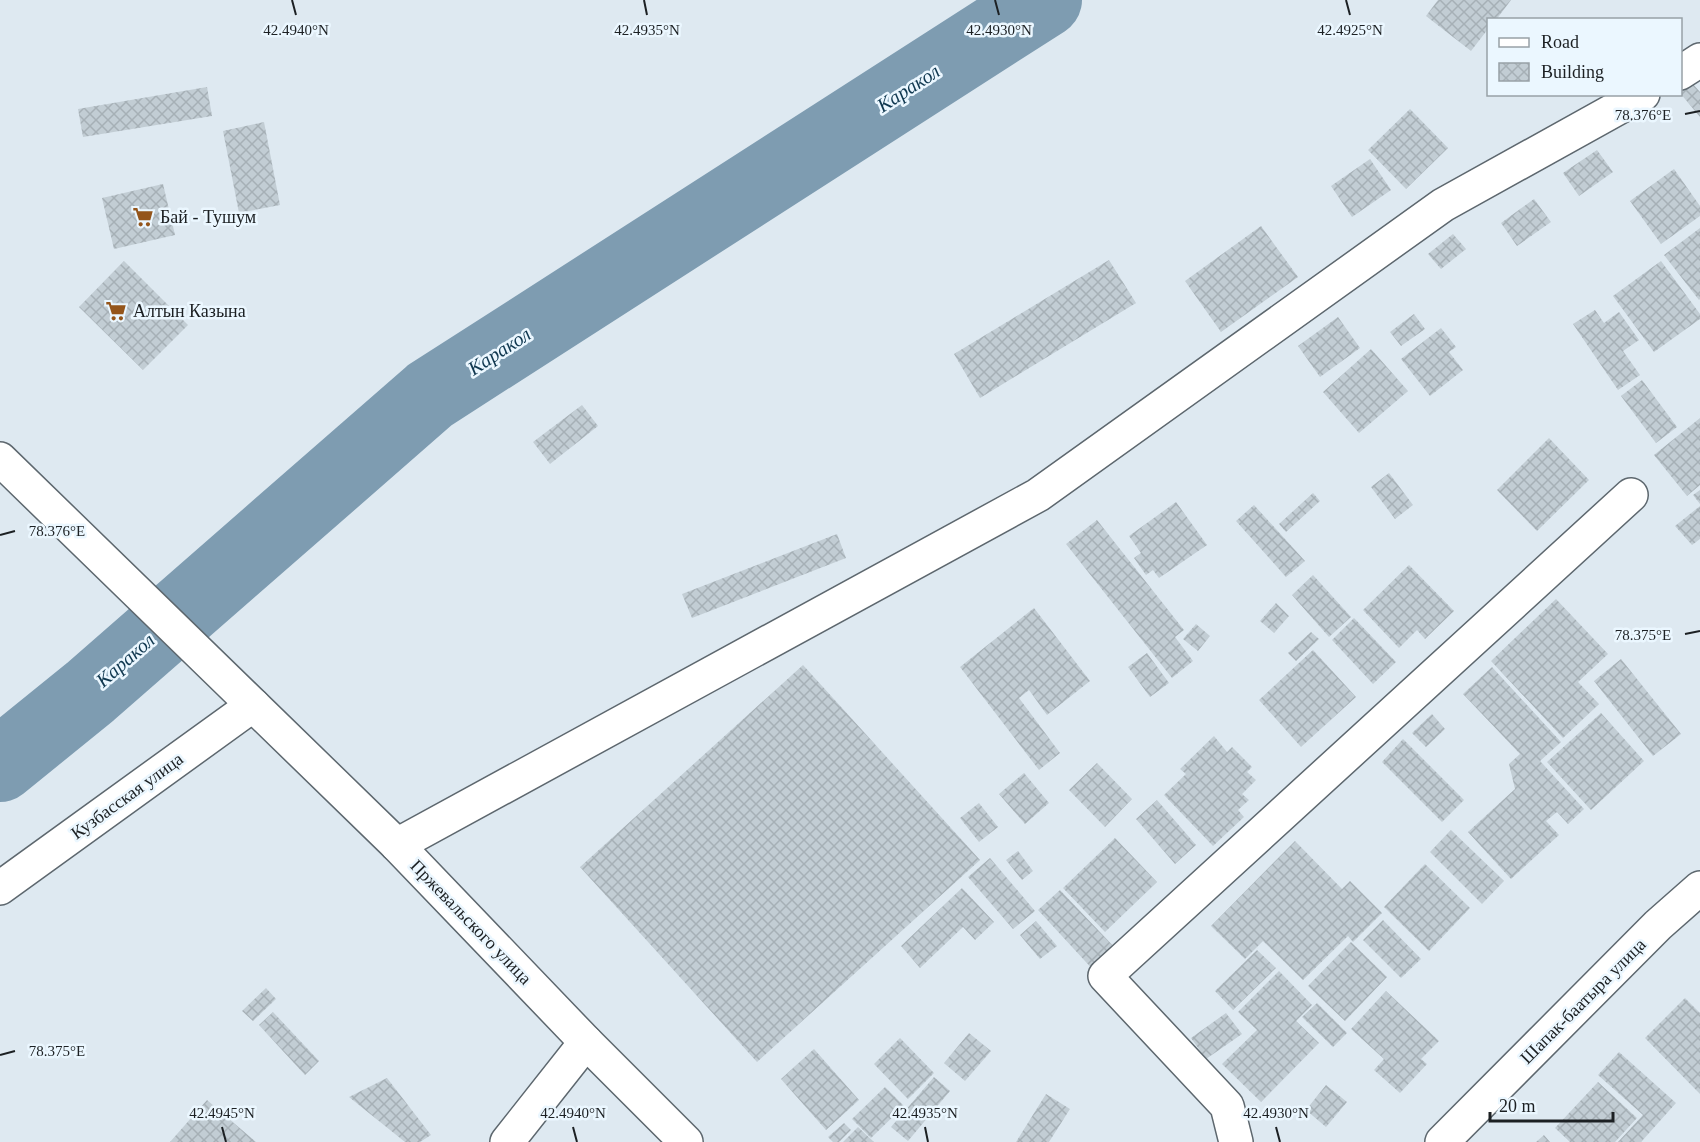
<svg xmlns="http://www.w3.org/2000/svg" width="1700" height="1142" viewBox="0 0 1700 1142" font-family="'Times New Roman',serif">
	<defs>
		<pattern id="building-cross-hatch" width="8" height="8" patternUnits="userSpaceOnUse" patternTransform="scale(1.5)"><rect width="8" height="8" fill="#c2cdd4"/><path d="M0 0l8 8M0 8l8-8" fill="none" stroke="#a6b0b6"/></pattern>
	</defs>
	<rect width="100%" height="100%" fill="#dee9f1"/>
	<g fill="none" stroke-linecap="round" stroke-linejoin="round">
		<path stroke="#7e9cb1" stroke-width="74" d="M 0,765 L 90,692 L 430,395 L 1045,0"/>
	</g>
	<path fill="url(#building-cross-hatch)" d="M 1438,0 L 1511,0 L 1496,20 L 1488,20 L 1488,29 L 1471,51 L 1426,16 Z
		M 1692,83 L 1700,92 L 1700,117 L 1680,93 Z
		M 207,87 L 212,116 L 83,137 L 78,109 Z
		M 1410,109 L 1448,148 L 1406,189 L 1368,150 Z
		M 264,122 L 280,205 L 239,213 L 223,131 Z
		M 1597,150 L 1613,172 L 1579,196 L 1563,173 Z
		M 1370,159 L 1391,190 L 1352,217 L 1331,186 Z
		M 1674,169 L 1700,206 L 1700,216 L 1661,244 L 1630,201 Z
		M 163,184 L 175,235 L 114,249 L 102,198 Z
		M 1534,199 L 1551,222 L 1517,246 L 1501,223 Z
		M 1261,226 L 1298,277 L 1221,332 L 1185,281 Z
		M 1700,228 L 1700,299 L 1699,300 L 1664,255 Z
		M 1453,234 L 1466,249 L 1441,269 L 1428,254 Z
		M 1109,260 L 1136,303 L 980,398 L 954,354 Z
		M 124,261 L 188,325 L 143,370 L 79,307 Z
		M 1661,261 L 1700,314 L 1700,319 L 1654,352 L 1613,296 Z
		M 1595,310 L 1604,323 L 1619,312 L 1639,340 L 1623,351 L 1640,375 L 1618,390 L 1573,324 Z
		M 1414,314 L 1425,329 L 1401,346 L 1390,332 Z
		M 1338,317 L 1360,348 L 1320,377 L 1298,346 Z
		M 1441,328 L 1456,347 L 1449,352 L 1463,370 L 1430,396 L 1401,359 Z
		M 1371,349 L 1408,391 L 1359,433 L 1323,392 Z
		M 1642,380 L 1677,427 L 1656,443 L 1621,396 Z
		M 582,405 L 598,426 L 550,464 L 533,442 Z
		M 1700,418 L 1700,485 L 1687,496 L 1654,455 Z
		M 1549,438 L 1589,480 L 1537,531 L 1497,490 Z
		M 1389,473 L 1413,505 L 1395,519 L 1371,487 Z
		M 1700,490 L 1700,504 L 1693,495 Z
		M 1313,493 L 1320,501 L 1286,532 L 1279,524 Z
		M 1176,502 L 1207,545 L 1159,578 L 1153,570 L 1146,575 L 1134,558 L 1141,553 L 1129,536 Z
		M 1254,505 L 1305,561 L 1286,577 L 1236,521 Z
		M 1700,506 L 1700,539 L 1692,545 L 1675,526 Z
		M 1097,520 L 1184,630 L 1175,637 L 1193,661 L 1172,678 L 1066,544 Z
		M 837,534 L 846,558 L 692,618 L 682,594 Z
		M 1409,565 L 1454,611 L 1425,639 L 1417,630 L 1399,648 L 1363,610 Z
		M 1313,575 L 1351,617 L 1329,637 L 1292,595 Z
		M 1556,599 L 1608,654 L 1578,682 L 1599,704 L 1563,738 L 1491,661 Z
		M 1276,603 L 1289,616 L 1274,633 L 1260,621 Z
		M 1034,608 L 1090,681 L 1047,715 L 1029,690 L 1019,698 L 1060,753 L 1039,770 L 960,667 Z
		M 1354,618 L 1396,662 L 1373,684 L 1332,640 Z
		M 1196,624 L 1210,636 L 1198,651 L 1183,639 Z
		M 1311,632 L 1319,639 L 1296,661 L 1288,653 Z
		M 1313,650 L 1356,697 L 1301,747 L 1259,700 Z
		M 1147,653 L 1169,683 L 1150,697 L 1128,667 Z
		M 1621,659 L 1681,734 L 1653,756 L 1594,681 Z
		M 803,665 L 980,860 L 757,1062 L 580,867 Z
		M 1492,667 L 1561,742 L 1540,761 L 1584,809 L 1568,824 L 1557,812 L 1546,821 L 1559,835 L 1511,879 L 1468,832 L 1515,789 L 1509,764 L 1520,754 L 1463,694 Z
		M 1601,713 L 1644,761 L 1591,810 L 1547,762 Z
		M 1432,714 L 1445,729 L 1426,747 L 1412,733 Z
		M 1214,736 L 1227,752 L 1232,747 L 1252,767 L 1247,772 L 1256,780 L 1242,794 L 1249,800 L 1238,810 L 1244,817 L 1213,846 L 1164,795 L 1186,774 L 1180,769 Z
		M 1403,739 L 1464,800 L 1442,822 L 1382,762 Z
		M 1097,763 L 1132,799 L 1105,827 L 1069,790 Z
		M 1024,773 L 1049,803 L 1025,824 L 999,794 Z
		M 1157,800 L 1196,845 L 1175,864 L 1136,819 Z
		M 979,803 L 998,827 L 979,842 L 960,818 Z
		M 1451,830 L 1504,881 L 1482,904 L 1430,852 Z
		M 1115,838 L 1157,882 L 1105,932 L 1063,888 Z
		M 1295,841 L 1342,889 L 1350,881 L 1382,913 L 1353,942 L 1348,936 L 1303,980 L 1263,941 L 1245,959 L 1211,926 Z
		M 1018,851 L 1033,871 L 1022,880 L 1006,860 Z
		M 990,858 L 1035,911 L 1013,929 L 968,877 Z
		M 1425,864 L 1470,908 L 1429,951 L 1384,907 Z
		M 962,888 L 994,922 L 975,940 L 963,927 L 920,968 L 901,946 Z
		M 1060,890 L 1118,951 L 1096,973 L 1038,910 Z
		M 1383,920 L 1421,959 L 1401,978 L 1363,940 Z
		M 1036,921 L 1057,946 L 1040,959 L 1020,935 Z
		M 1351,942 L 1387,977 L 1345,1021 L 1308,986 Z
		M 1257,950 L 1276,968 L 1233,1010 L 1215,991 Z
		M 1279,971 L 1312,1005 L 1296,1021 L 1319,1043 L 1261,1102 L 1222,1064 L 1257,1030 L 1238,1012 Z
		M 266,988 L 276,999 L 253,1021 L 242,1011 Z
		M 1386,991 L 1439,1041 L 1421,1059 L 1427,1064 L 1400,1093 L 1374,1070 L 1384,1059 L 1351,1029 Z
		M 1685,998 L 1700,1013 L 1700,1094 L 1645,1038 Z
		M 1317,1003 L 1347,1033 L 1333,1047 L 1302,1017 Z
		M 273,1012 L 319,1061 L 305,1075 L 259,1025 Z
		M 1226,1013 L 1242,1034 L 1206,1059 L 1191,1038 Z
		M 969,1033 L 991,1051 L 965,1081 L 944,1063 Z
		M 900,1038 L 934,1073 L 908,1099 L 874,1064 Z
		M 814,1049 L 859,1100 L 826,1130 L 781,1079 Z
		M 1619,1052 L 1676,1103 L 1641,1142 L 1618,1142 L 1643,1115 L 1598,1075 Z
		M 934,1077 L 950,1091 L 908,1141 L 891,1127 Z
		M 387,1078 L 431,1135 L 420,1142 L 405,1142 L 349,1097 Z
		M 1598,1082 L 1637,1118 L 1615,1142 L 1570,1142 L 1555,1128 Z
		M 1326,1085 L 1347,1102 L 1326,1127 L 1306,1110 Z
		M 885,1087 L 904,1106 L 871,1138 L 852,1119 Z
		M 1046,1094 L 1070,1109 L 1049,1142 L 1016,1142 Z
		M 207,1100 L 256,1142 L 170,1142 Z
		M 844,1123 L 851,1130 L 839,1142 L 833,1142 L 828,1137 Z
		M 858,1127 L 874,1142 L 843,1142 Z
		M 1544,1135 L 1550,1142 L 1536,1142 Z"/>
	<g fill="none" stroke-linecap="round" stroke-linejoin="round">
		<g stroke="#5d676e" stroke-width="36">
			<path id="street" d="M 1680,73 L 1700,60
				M 397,845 L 1038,495 L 1443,205 L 1643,94
				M 0,888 L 253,705
				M 507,1142 L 586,1042
				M 1236,1142 L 1227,1106 L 1105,976 L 1631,495
				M 1442,1142 L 1658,925 L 1700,888"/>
		</g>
		<g stroke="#5d676e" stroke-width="36">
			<path id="secondary" d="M 0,459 L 397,845 L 586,1042 L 686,1142"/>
		</g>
		<use href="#street" stroke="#fff" stroke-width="33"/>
		<use href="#secondary" stroke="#fff" stroke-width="33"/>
	</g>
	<path fill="none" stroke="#1c2023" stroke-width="2" d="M 292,0 L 296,15M 644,0 L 647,15M 995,0 L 999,15M 1346,0 L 1350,15M 1685,114 L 1700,111M 0,535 L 15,531M 1685,634 L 1700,631M 0,1055 L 15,1051M 222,1127 L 226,1142M 573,1127 L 577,1142M 925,1127 L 928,1142M 1276,1127 L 1280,1142"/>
	<defs>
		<g id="supermarket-bare" transform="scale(1.62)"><path d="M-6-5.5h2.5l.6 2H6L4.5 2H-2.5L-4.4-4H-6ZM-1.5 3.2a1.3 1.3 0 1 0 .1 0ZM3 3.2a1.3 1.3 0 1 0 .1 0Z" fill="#94551b" stroke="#ebf7ff" stroke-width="2.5" paint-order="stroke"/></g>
	</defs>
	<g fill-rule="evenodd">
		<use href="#supermarket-bare" x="143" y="217"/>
		<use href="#supermarket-bare" x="116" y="311"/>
	</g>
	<g text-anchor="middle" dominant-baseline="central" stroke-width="5" stroke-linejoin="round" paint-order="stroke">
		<g font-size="18" fill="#1c2023" stroke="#ebf7ff" text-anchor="start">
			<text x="160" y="217">Бай - Тушум</text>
			<text x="133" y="311">Алтын Казына</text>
		</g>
		<g font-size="18" fill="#1c2023" stroke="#ebf7ff">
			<text transform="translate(127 796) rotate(-36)">Кузбасская улица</text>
			<text transform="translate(471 922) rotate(46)">Пржевальского улица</text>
			<text transform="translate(1583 1001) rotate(-45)">Шапак-баатыра улица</text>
		</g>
		<g font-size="20" font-style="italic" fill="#103850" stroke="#ebf7ff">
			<text transform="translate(908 88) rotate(-33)">Каракол</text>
			<text transform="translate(499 351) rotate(-33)">Каракол</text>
			<text transform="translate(125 660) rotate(-41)">Каракол</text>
		</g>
	</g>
	<g font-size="15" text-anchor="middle" fill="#1c2023" stroke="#ebf7ff" stroke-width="5" stroke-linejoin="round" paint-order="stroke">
		<text x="296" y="35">42.4940°N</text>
		<text x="647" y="35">42.4935°N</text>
		<text x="1350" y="35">42.4925°N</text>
		<text x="999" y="35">42.4930°N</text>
		<text x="1643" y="120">78.376°E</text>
		<text x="57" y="536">78.376°E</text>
		<text x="1643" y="640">78.375°E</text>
		<text x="57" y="1056">78.375°E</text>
		<text x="222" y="1118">42.4945°N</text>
		<text x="573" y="1118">42.4940°N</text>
		<text x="925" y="1118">42.4935°N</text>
		<text x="1276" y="1118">42.4930°N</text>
	</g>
	<rect x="1487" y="18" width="195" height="78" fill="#ebf7ff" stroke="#98a1a7" stroke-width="1.5"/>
	<rect x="1499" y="38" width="30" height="9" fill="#ffffff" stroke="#98a1a7" stroke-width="1.5"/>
	<text x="1541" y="48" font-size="18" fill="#1c2023">Road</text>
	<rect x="1499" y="63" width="30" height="18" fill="url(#building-cross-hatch)" stroke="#98a1a7" stroke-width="1.5"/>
	<text x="1541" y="78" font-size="18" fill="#1c2023">Building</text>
	<path d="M1490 1112v9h123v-9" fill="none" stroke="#1c2023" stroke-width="3"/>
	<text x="1499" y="1112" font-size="18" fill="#1c2023" stroke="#ebf7ff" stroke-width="4.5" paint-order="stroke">20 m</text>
</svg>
